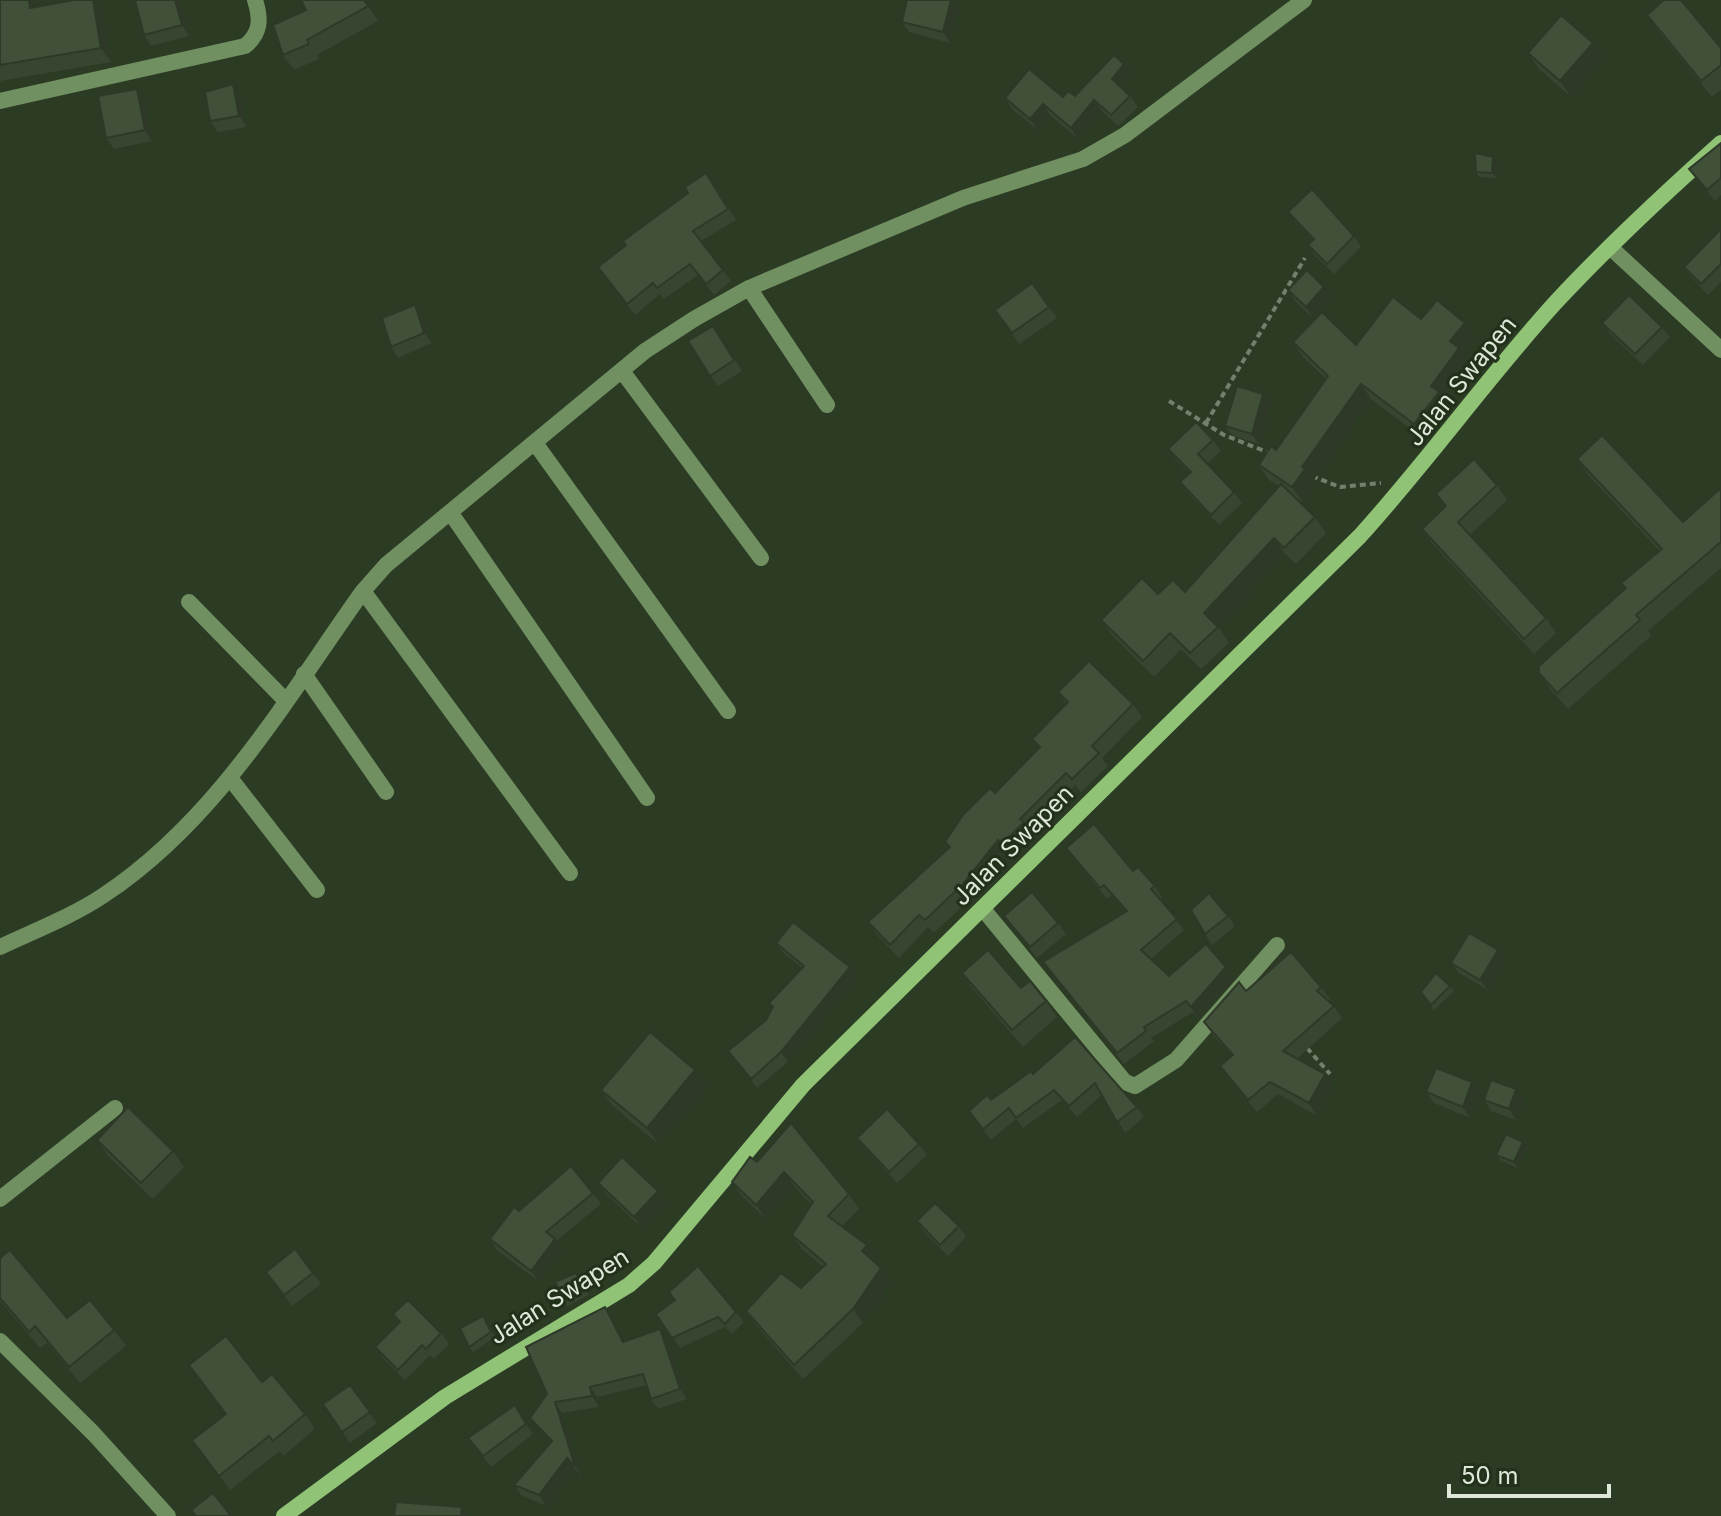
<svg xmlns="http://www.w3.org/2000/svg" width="1721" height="1516" viewBox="0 0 1721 1516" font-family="Inter,sans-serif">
	<rect width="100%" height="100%" fill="#2c3b24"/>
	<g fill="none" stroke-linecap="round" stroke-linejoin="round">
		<path stroke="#74806d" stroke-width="4" stroke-dasharray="6 4" stroke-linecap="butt" d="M 1169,401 L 1224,435 L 1272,454
			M 1206,423 L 1305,258
			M 1312,476 L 1340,487 L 1381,483
			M 1307,1048 L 1330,1074"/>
		<path stroke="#719061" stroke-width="16" d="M 0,101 L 245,46 C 261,33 261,19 255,0
			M 1610,247 L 1721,350
			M 749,288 L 827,405
			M 622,371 L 761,558
			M 535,443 L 728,711
			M 450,512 L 647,798
			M 363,591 L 570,873
			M 189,602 L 285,700
			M 304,674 L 386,792
			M 230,778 L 317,890
			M 983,909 L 1125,1082 L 1135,1086 L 1176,1060 L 1277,945
			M 0,947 C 34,931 73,916 104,895 C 217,820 286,699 363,591 L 386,565 L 645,351 L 694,319 L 749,288 L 963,198 L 1083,159 L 1125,135 L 1304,0
			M 0,1199 L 115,1108
			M 0,1341 L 94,1434 L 168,1516"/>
		<path stroke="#91c376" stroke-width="16" d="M 284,1516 L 445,1397 L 629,1285 L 654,1263 L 803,1085 L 1360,536 C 1428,461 1487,378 1555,303 C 1607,247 1664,194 1721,143"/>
	</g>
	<path fill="#384631" d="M 0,0 L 36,0 L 37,6 L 102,11 L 111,62 L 0,81 Z
		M 180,0 L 189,36 L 151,46 L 144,35 Z
		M 367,0 L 378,21 L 317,55 L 319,59 L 294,70 L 283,55 Z
		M 959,10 L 950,43 L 909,32 L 902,22 Z
		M 1647,15 L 1721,48 L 1721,90 L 1712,97 L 1658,31 Z
		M 1593,43 L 1604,59 L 1571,97 L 1539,69 L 1528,53 Z
		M 1132,75 L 1121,88 L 1130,96 L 1138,107 L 1118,126 L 1102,111 L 1078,139 L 1050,115 L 1038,130 L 1012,109 L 1005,98 L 1075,96 Z
		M 137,89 L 145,100 L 152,141 L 114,149 L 106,138 Z
		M 240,95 L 247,127 L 218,132 L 210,121 Z
		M 1721,143 L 1721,195 L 1715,201 L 1689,169 Z
		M 1497,162 L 1496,178 L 1479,177 L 1476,172 Z
		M 714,184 L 736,220 L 701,241 L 731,281 L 714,295 L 698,275 L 664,299 L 660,294 L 635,315 L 598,267 Z
		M 1288,212 L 1354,236 L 1361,247 L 1334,274 L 1315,256 L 1308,245 L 1313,240 L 1296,222 Z
		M 1721,229 L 1721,282 L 1708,295 L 1692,278 L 1684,267 Z
		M 1032,283 L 1057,318 L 1019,344 L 995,310 Z
		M 1288,290 L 1332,298 L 1313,318 L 1295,301 Z
		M 423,316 L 432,343 L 398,358 L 391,347 Z
		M 1421,319 L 1475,338 L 1463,353 L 1470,363 L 1443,398 L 1449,406 L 1424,439 L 1371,399 L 1313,481 L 1315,484 L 1303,502 L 1294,497 L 1315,517 L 1326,533 L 1296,564 L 1285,554 L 1218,626 L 1229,643 L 1201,669 L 1181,649 L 1154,677 L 1113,636 L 1101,620 L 1158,594 L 1185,592 L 1279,486 L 1269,480 L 1259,465 L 1276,450 L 1326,379 L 1303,357 L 1293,342 L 1356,345 Z
		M 1602,323 L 1662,327 L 1670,337 L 1643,365 L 1610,334 Z
		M 713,326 L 742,371 L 718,386 L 710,376 Z
		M 1263,394 L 1271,405 L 1259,444 L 1233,436 L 1225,426 Z
		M 1213,440 L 1221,451 L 1207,464 L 1234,492 L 1242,503 L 1219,525 L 1188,493 L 1180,482 L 1190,473 L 1176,460 L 1168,449 Z
		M 1577,459 L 1683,522 L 1721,488 L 1721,568 L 1648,631 L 1651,636 L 1568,709 L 1550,689 L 1539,673 L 1625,589 L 1660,551 L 1588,475 Z
		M 1497,485 L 1507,500 L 1470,535 L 1546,618 L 1556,633 L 1534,654 L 1432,543 L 1422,529 L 1445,507 L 1436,494 Z
		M 1058,692 L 1133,704 L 1142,717 L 1102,758 L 1108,766 L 1081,792 L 1075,785 L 1030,831 L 1033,834 L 1011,857 L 1007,853 L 971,898 L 934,933 L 928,927 L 899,958 L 877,935 L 868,922 L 949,848 L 995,793 L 1039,748 L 1032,739 L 1066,704 Z
		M 1066,848 L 1133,871 L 1155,886 L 1162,897 L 1160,899 L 1184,930 L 1151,959 L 1169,976 L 1234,978 L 1198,1018 L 1193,1012 L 1151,1038 L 1154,1041 L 1124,1064 L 1043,962 L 1126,912 L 1112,895 L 1107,899 Z
		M 1004,916 L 1058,923 L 1066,934 L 1037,958 Z
		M 1228,916 L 1235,926 L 1212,945 L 1205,934 Z
		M 776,943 L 850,967 L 857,977 L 788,1062 L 757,1088 L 728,1051 L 766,1020 L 773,1008 L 769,1003 L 802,968 L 783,953 Z
		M 1505,960 L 1488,990 L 1459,973 L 1451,963 Z
		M 962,973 L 1021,988 L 1046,1001 L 1057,1017 L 1023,1047 L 973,989 Z
		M 1450,986 L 1454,991 L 1434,1010 L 1421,992 Z
		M 1321,987 L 1330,999 L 1328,1001 L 1334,1006 L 1342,1018 L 1297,1059 L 1333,1086 L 1317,1116 L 1278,1094 L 1257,1112 L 1228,1078 L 1220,1066 L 1232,1056 L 1213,1035 L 1204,1022 L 1246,991 Z
		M 1075,1037 L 1137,1107 L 1144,1117 L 1125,1133 L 1102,1095 L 1077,1117 L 1062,1100 L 1023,1128 L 1016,1119 L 991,1140 L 969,1111 L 991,1100 L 1033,1074 Z
		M 695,1070 L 707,1086 L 658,1144 L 613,1106 L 601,1090 Z
		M 1426,1092 L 1480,1093 L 1470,1118 L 1434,1103 Z
		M 1484,1100 L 1524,1100 L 1516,1120 L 1491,1111 Z
		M 857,1138 L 919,1144 L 927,1155 L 897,1183 L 865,1148 Z
		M 97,1140 L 173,1151 L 184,1167 L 153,1199 L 108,1156 Z
		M 1527,1147 L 1517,1168 L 1500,1160 L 1496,1155 Z
		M 757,1162 L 849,1194 L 859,1209 L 842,1226 L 877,1259 L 874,1262 L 881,1268 L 891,1282 L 863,1323 L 803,1379 L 756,1325 L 746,1311 L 801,1288 L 823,1267 L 802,1249 L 792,1235 L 811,1204 L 794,1186 L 766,1219 L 742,1196 L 732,1182 Z
		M 598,1183 L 666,1202 L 642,1228 L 606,1194 Z
		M 593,1193 L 601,1204 L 556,1241 L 562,1250 L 538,1281 L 497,1250 L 490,1239 L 519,1211 Z
		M 917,1221 L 959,1226 L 966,1237 L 948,1256 L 924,1232 Z
		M 0,1258 L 67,1318 L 114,1330 L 126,1346 L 80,1383 L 47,1343 L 40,1348 L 0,1301 Z
		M 266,1272 L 313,1273 L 321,1284 L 292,1306 Z
		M 576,1273 L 589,1295 L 567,1306 L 564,1300 Z
		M 605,1307 L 612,1318 L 624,1341 L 660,1329 L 667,1339 L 687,1399 L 658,1409 L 651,1399 L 647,1385 L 597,1397 L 599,1407 L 562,1413 L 582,1477 L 575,1469 L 546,1506 L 521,1495 L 514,1485 L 551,1442 L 530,1418 Z
		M 736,1312 L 744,1322 L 732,1334 L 725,1327 L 680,1348 L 656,1314 Z
		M 393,1314 L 441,1333 L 449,1344 L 434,1359 L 430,1355 L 405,1380 L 383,1358 L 375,1347 L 399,1323 Z
		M 483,1316 L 495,1337 L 473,1352 L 469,1347 Z
		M 189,1365 L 262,1382 L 305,1414 L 315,1429 L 283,1456 L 280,1451 L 230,1490 L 192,1440 L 225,1414 Z
		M 350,1385 L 377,1423 L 350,1443 L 323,1404 Z
		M 515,1405 L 523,1415 L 533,1434 L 491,1467 L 468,1438 Z"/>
	<path fill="#2e3928" d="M 29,0 L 36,0 L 40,22 L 30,8 Z
		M 93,0 L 95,0 L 102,11 L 111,62 L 101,48 Z
		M 175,0 L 180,0 L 189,36 L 182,25 Z
		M 364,0 L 367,0 L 378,21 Z
		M 951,0 L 959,10 L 950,43 L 943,32 Z
		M 1593,43 L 1604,59 L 1571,97 L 1560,81 Z
		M 1124,64 L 1132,75 L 1120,90 L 1112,79 Z
		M 233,84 L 240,95 L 247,127 L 239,116 Z
		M 137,89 L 145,100 L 152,141 L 145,130 Z
		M 1094,100 L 1102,111 L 1078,139 L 1071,128 Z
		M 1043,104 L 1050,115 L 1038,130 L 1030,119 Z
		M 1493,157 L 1497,162 L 1496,178 L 1492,173 Z
		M 1324,287 L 1332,298 L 1313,318 L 1306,307 Z
		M 415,305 L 423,316 L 432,343 L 424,333 Z
		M 1465,323 L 1475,338 L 1463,353 L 1470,363 L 1443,398 L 1449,406 L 1424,439 L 1414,424 L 1450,341 Z
		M 1361,384 L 1371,399 L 1313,481 L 1315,484 L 1303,502 L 1292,487 L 1302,467 Z
		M 1263,394 L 1271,405 L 1259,444 L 1252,434 Z
		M 1274,538 L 1285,554 L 1216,629 L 1204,613 Z
		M 998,840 L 1007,853 L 971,898 L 962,885 Z
		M 1498,950 L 1505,960 L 1488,990 L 1480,980 Z
		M 850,967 L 857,977 L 788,1062 L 781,1052 Z
		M 1226,967 L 1234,978 L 1198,1018 L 1191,1007 Z
		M 695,1070 L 707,1086 L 658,1144 L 647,1128 Z
		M 1325,1074 L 1333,1086 L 1317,1116 L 1309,1103 Z
		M 1472,1082 L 1480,1093 L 1470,1118 L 1463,1107 Z
		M 1516,1089 L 1524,1100 L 1516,1120 L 1509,1109 Z
		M 1523,1142 L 1527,1147 L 1517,1168 L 1514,1162 Z
		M 784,1172 L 794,1186 L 766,1219 L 756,1205 Z
		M 658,1191 L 666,1202 L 642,1228 L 634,1217 Z
		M 555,1239 L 562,1250 L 538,1281 L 531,1271 Z
		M 867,1245 L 877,1259 L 872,1266 L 862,1251 Z
		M 881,1268 L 891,1282 L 863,1323 L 853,1309 Z
		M 605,1307 L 612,1318 L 630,1352 L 623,1342 Z
		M 660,1329 L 667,1339 L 687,1399 L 680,1389 Z
		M 590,1387 L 597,1397 L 599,1407 L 592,1396 Z
		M 555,1402 L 562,1413 L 582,1477 L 575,1466 Z
		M 515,1405 L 523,1415 L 533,1434 L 526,1424 Z
		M 567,1458 L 575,1469 L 546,1506 L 539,1495 Z
		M 462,1507 L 468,1516 L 461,1516 Z"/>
	<path fill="#415139" stroke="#2e3928" stroke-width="2" d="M 0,0 L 29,0 L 30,8 L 74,0 L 93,0 L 101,48 L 0,65 Z
		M 135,0 L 175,0 L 182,25 L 144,35 Z
		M 301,0 L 364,0 L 368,6 L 307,40 L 309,44 L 283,55 L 273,25 L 306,10 Z
		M 907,0 L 951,0 L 943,32 L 902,22 Z
		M 1664,0 L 1681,0 L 1721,48 L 1721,65 L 1701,81 L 1647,15 Z
		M 1561,15 L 1593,43 L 1560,81 L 1528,53 Z
		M 1114,55 L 1124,64 L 1112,79 L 1130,96 L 1111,115 L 1094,100 L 1071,128 L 1043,104 L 1030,119 L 1005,98 L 1029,69 L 1063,97 L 1068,91 L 1075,96 Z
		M 233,84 L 239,116 L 210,121 L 205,92 Z
		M 137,89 L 145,130 L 106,138 L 98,96 Z
		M 1721,143 L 1721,178 L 1707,190 L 1689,169 Z
		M 1475,153 L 1493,157 L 1492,173 L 1476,172 Z
		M 706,173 L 728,209 L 693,231 L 723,270 L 706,284 L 690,264 L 657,288 L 653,283 L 627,304 L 598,267 L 626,245 L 623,241 L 688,193 L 685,187 Z
		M 1312,189 L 1354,236 L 1327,264 L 1308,245 L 1314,239 L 1288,212 Z
		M 1721,229 L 1721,264 L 1701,284 L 1684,267 Z
		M 1307,270 L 1324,287 L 1306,307 L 1288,290 Z
		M 1032,283 L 1049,307 L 1012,333 L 995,310 Z
		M 1629,295 L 1662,327 L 1635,354 L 1602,323 Z
		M 1393,297 L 1421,319 L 1437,300 L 1465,323 L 1450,341 L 1459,348 L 1431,386 L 1439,392 L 1414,424 L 1361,384 L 1302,467 L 1305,469 L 1292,487 L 1259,465 L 1271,446 L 1276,450 L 1328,376 L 1293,342 L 1322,312 L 1356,345 Z
		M 415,305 L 424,333 L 391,347 L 382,318 Z
		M 713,326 L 734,360 L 710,376 L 688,341 Z
		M 1237,386 L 1263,394 L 1252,434 L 1225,426 Z
		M 1196,422 L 1213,440 L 1198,454 L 1234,492 L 1211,515 L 1180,482 L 1191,472 L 1168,449 Z
		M 1602,435 L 1683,522 L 1721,488 L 1721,542 L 1636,615 L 1640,620 L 1557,693 L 1539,673 L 1539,666 L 1626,588 L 1621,583 L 1662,549 L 1577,459 Z
		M 1474,459 L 1497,485 L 1458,522 L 1546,618 L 1524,639 L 1422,529 L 1446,506 L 1436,494 Z
		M 1281,484 L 1315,517 L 1284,548 L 1274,538 L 1204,613 L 1218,627 L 1190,653 L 1170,633 L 1143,661 L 1101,620 L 1142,578 L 1158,594 L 1173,580 L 1185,592 Z
		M 1089,661 L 1133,704 L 1092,746 L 1099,753 L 1072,779 L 1066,773 L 1020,819 L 1024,822 L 1002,844 L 998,840 L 962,885 L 925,920 L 919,915 L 890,945 L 868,922 L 950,847 L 945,842 L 963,815 L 990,788 L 995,793 L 1040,747 L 1032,739 L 1068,702 L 1058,692 Z
		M 1094,824 L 1133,871 L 1138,867 L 1155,886 L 1151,889 L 1177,919 L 1141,950 L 1169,976 L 1206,944 L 1226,967 L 1191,1007 L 1186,1001 L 1144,1027 L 1146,1031 L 1117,1053 L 1043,962 L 1127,911 L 1104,885 L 1100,888 L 1066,848 Z
		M 1032,892 L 1058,923 L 1030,947 L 1004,916 Z
		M 1209,893 L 1228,916 L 1205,934 L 1191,910 Z
		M 793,922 L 850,967 L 781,1052 L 751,1079 L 728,1051 L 766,1020 L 773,1007 L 769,1003 L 804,966 L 776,943 Z
		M 1469,933 L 1498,950 L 1480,980 L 1451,963 Z
		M 988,950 L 1021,988 L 1030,981 L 1046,1001 L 1012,1030 L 962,973 Z
		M 1291,952 L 1321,987 L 1317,991 L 1334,1006 L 1283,1051 L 1325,1074 L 1309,1103 L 1270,1082 L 1248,1100 L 1220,1066 L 1233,1055 L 1204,1022 L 1239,982 L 1246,991 Z
		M 1436,973 L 1450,986 L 1431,1005 L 1421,992 Z
		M 650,1032 L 695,1070 L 647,1128 L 601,1090 Z
		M 1075,1037 L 1137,1107 L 1117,1122 L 1095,1083 L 1069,1106 L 1054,1090 L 1016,1118 L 1009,1108 L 983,1129 L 969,1111 L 987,1095 L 991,1100 L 1031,1071 L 1033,1074 Z
		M 1436,1068 L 1472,1082 L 1463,1107 L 1426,1092 Z
		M 1491,1080 L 1516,1089 L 1509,1109 L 1484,1100 Z
		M 128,1107 L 173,1151 L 141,1183 L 97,1140 Z
		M 887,1109 L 919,1144 L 889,1172 L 857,1138 Z
		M 791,1123 L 849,1194 L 828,1216 L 867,1245 L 862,1251 L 881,1268 L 853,1309 L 794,1365 L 746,1311 L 781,1273 L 801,1288 L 826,1264 L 792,1235 L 813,1202 L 784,1172 L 756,1205 L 732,1182 L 750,1157 L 757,1162 Z
		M 1506,1134 L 1523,1142 L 1514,1162 L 1496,1155 Z
		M 622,1157 L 658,1191 L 634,1217 L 598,1183 Z
		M 571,1166 L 593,1193 L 546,1232 L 555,1239 L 531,1271 L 490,1239 L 514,1207 L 519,1211 Z
		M 935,1203 L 959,1226 L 940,1245 L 917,1221 Z
		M 295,1249 L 313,1273 L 284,1295 L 266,1272 Z
		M 10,1250 L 67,1318 L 90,1300 L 114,1330 L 69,1367 L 35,1326 L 29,1332 L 0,1298 L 0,1258 Z
		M 698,1266 L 736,1312 L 725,1324 L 718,1317 L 672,1338 L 656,1314 L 675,1300 L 669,1292 Z
		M 576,1273 L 585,1290 L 564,1300 L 555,1282 Z
		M 408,1300 L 441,1333 L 426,1349 L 422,1345 L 398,1370 L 375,1347 L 400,1322 L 393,1314 Z
		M 605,1307 L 623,1342 L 660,1329 L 680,1389 L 651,1399 L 643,1374 L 590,1387 L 592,1396 L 555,1402 L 575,1466 L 567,1458 L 539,1495 L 514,1485 L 552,1441 L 530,1418 L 547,1394 L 526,1347 Z
		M 483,1316 L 491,1332 L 469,1347 L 460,1328 Z
		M 226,1336 L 262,1382 L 272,1374 L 305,1414 L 273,1441 L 269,1436 L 219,1476 L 192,1440 L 226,1414 L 189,1365 Z
		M 350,1385 L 370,1412 L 342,1432 L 323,1404 Z
		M 515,1405 L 526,1424 L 483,1456 L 468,1438 Z
		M 213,1493 L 231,1516 L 196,1516 L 191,1510 Z
		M 396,1502 L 462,1507 L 461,1516 L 394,1516 Z"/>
	<g text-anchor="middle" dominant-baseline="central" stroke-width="6" stroke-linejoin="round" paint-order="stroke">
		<g font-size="24" fill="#dee7d9" stroke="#22311a">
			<text transform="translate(1461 381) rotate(-51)">Jalan Swapen</text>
			<text transform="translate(1013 845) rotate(-45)">Jalan Swapen</text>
			<text transform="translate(559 1296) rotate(-32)">Jalan Swapen</text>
		</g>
	</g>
	<path d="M1449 1484v12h160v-12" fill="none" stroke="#dee7d9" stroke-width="4"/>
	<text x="1461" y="1484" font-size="24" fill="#dee7d9" stroke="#22311a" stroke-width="6" paint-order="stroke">50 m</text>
</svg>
